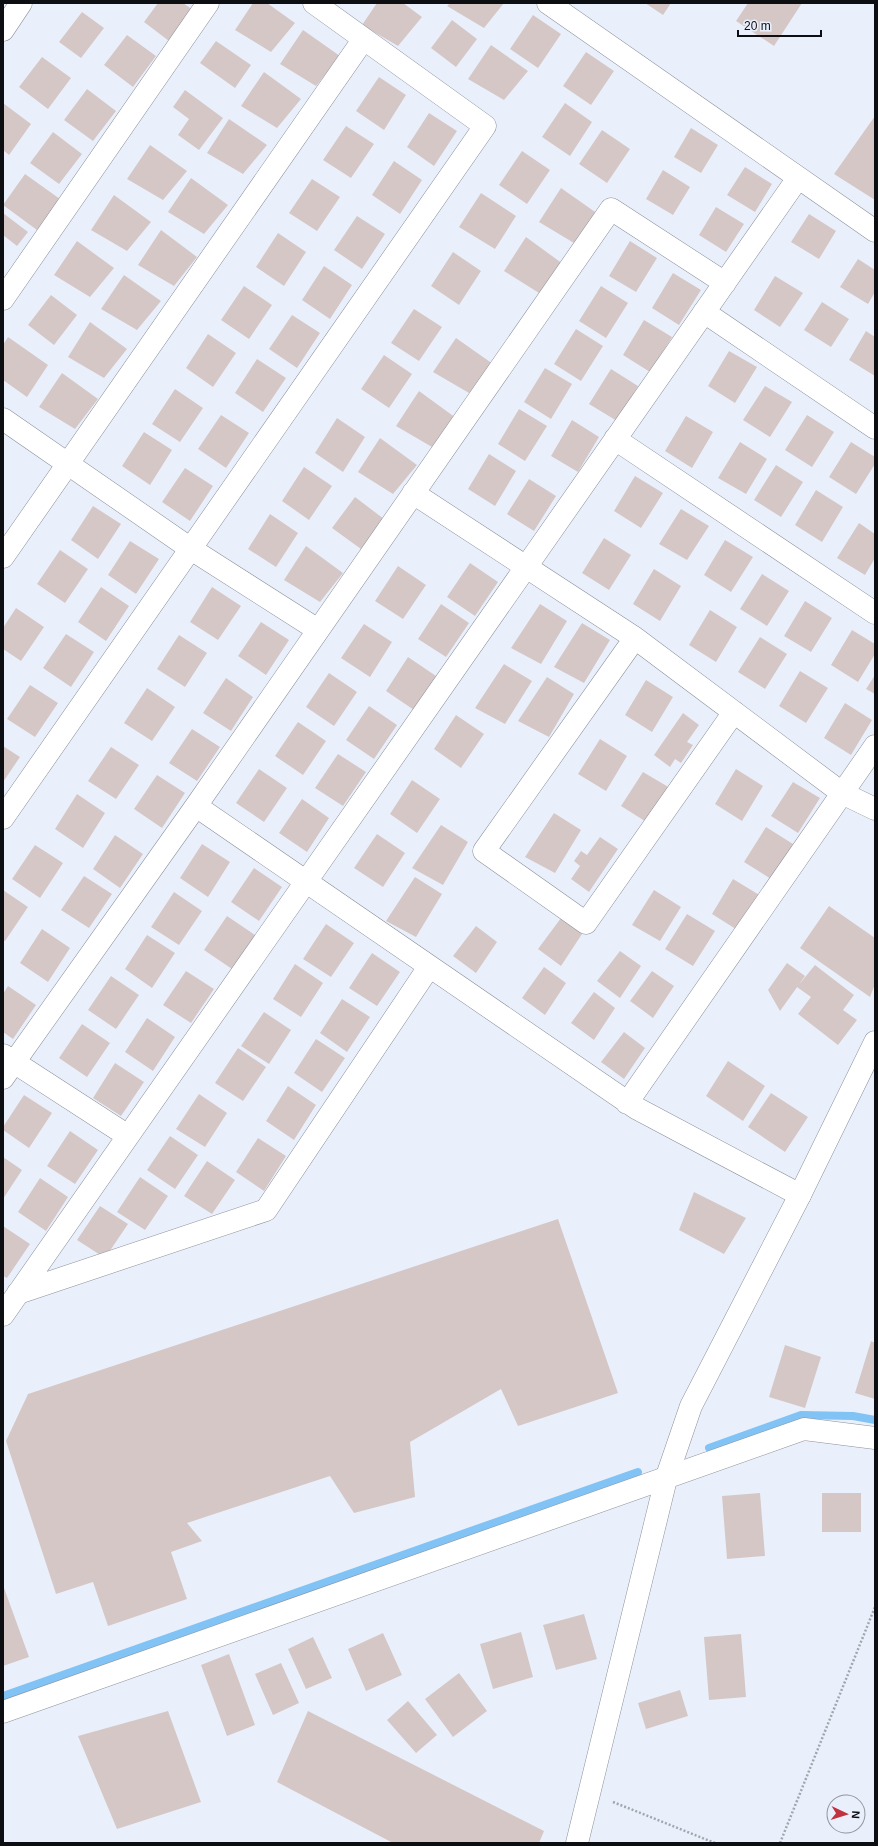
<svg xmlns="http://www.w3.org/2000/svg" width="878" height="1846" viewBox="0 0 878 1846" font-family="Helvetica,sans-serif">
	<rect width="100%" height="100%" fill="#eaf0fb"/>
	<g fill="none" stroke-linecap="round" stroke-linejoin="round">
		<path stroke="#81c3f5" stroke-width="8" d="M 709,1448 L 801,1415 L 853,1416 L 875,1420
			M 3,1696 L 638,1472"/>
	</g>
	<path fill="#d5c7c6" d="M 158,3 L 183,3 L 193,10 L 169,41 L 144,22 Z
		M 253,3 L 267,3 L 295,23 L 271,52 L 235,30 Z
		M 377,3 L 403,3 L 422,17 L 398,46 L 362,25 Z
		M 450,3 L 504,3 L 484,28 L 447,6 Z
		M 645,3 L 671,3 L 663,15 Z
		M 748,3 L 802,3 L 774,46 L 736,21 Z
		M 82,12 L 104,28 L 81,58 L 59,42 Z
		M 533,15 L 561,34 L 538,68 L 510,49 Z
		M 452,20 L 477,39 L 456,67 L 431,48 Z
		M 303,30 L 340,56 L 316,86 L 280,64 Z
		M 127,35 L 156,56 L 133,87 L 104,65 Z
		M 216,41 L 251,65 L 235,88 L 200,63 Z
		M 491,45 L 528,71 L 504,100 L 468,79 Z
		M 586,52 L 614,71 L 591,105 L 563,86 Z
		M 42,57 L 71,78 L 48,109 L 19,87 Z
		M 264,72 L 301,99 L 277,128 L 241,106 Z
		M 379,77 L 406,95 L 384,130 L 356,111 Z
		M 87,89 L 116,111 L 93,141 L 64,120 Z
		M 185,90 L 223,118 L 199,150 L 178,135 L 189,119 L 173,107 Z
		M 3,103 L 31,124 L 9,155 L 3,150 Z
		M 565,103 L 592,122 L 570,156 L 542,137 Z
		M 429,113 L 457,131 L 434,166 L 407,147 Z
		M 875,116 L 875,200 L 834,174 Z
		M 229,119 L 267,145 L 243,174 L 207,153 Z
		M 346,126 L 374,144 L 351,178 L 323,160 Z
		M 691,128 L 718,145 L 701,173 L 674,157 Z
		M 602,130 L 630,149 L 607,183 L 579,164 Z
		M 53,132 L 82,154 L 59,184 L 30,163 Z
		M 150,145 L 187,171 L 163,200 L 127,179 Z
		M 522,151 L 550,170 L 527,204 L 499,185 Z
		M 394,161 L 422,180 L 400,214 L 372,195 Z
		M 745,167 L 772,184 L 755,212 L 727,195 Z
		M 663,170 L 690,187 L 673,215 L 646,199 Z
		M 25,174 L 60,199 L 37,230 L 3,205 Z
		M 191,178 L 228,205 L 204,234 L 168,212 Z
		M 312,179 L 340,197 L 317,231 L 289,213 Z
		M 561,188 L 598,214 L 574,243 L 539,222 Z
		M 481,193 L 516,216 L 495,249 L 459,227 Z
		M 114,195 L 151,222 L 127,251 L 91,230 Z
		M 716,207 L 744,224 L 726,252 L 699,235 Z
		M 3,213 L 28,232 L 17,246 L 3,235 Z
		M 809,214 L 836,231 L 819,259 L 791,242 Z
		M 357,216 L 385,234 L 362,269 L 334,250 Z
		M 161,230 L 197,257 L 174,286 L 138,265 Z
		M 278,233 L 306,252 L 284,286 L 256,267 Z
		M 526,237 L 563,264 L 539,293 L 504,271 Z
		M 77,241 L 114,268 L 90,297 L 54,275 Z
		M 630,241 L 657,258 L 636,292 L 609,276 Z
		M 453,252 L 481,271 L 459,305 L 431,286 Z
		M 858,259 L 875,270 L 875,292 L 868,304 L 840,287 Z
		M 324,266 L 352,285 L 330,319 L 302,300 Z
		M 673,273 L 701,290 L 679,325 L 652,308 Z
		M 124,275 L 161,301 L 137,330 L 101,309 Z
		M 775,276 L 803,293 L 780,327 L 754,310 Z
		M 244,286 L 272,305 L 249,339 L 221,320 Z
		M 601,286 L 628,303 L 606,338 L 579,321 Z
		M 51,295 L 77,315 L 54,345 L 28,325 Z
		M 822,302 L 849,319 L 831,347 L 804,330 Z
		M 414,309 L 442,327 L 419,361 L 391,343 Z
		M 292,315 L 320,333 L 297,368 L 269,349 Z
		M 644,320 L 672,337 L 650,372 L 623,355 Z
		M 90,322 L 127,349 L 104,378 L 68,357 Z
		M 576,329 L 603,346 L 581,381 L 554,364 Z
		M 866,331 L 875,337 L 875,376 L 849,360 Z
		M 208,334 L 236,353 L 213,387 L 186,368 Z
		M 8,337 L 48,365 L 27,397 L 3,380 L 3,345 Z
		M 456,338 L 493,364 L 469,393 L 433,372 Z
		M 729,351 L 757,367 L 735,403 L 708,386 Z
		M 384,355 L 412,374 L 389,408 L 361,389 Z
		M 257,359 L 286,378 L 263,412 L 235,393 Z
		M 545,368 L 572,384 L 551,419 L 524,402 Z
		M 611,369 L 638,386 L 617,421 L 589,404 Z
		M 62,373 L 98,399 L 75,429 L 39,407 Z
		M 765,386 L 792,402 L 770,437 L 743,420 Z
		M 175,389 L 203,408 L 180,442 L 152,424 Z
		M 419,391 L 456,418 L 432,447 L 396,426 Z
		M 519,409 L 547,426 L 525,461 L 498,444 Z
		M 221,415 L 249,433 L 226,468 L 198,449 Z
		M 807,415 L 834,432 L 812,467 L 785,450 Z
		M 686,416 L 713,432 L 692,468 L 665,451 Z
		M 337,418 L 365,437 L 343,472 L 315,453 Z
		M 572,420 L 599,437 L 578,472 L 551,456 Z
		M 144,432 L 172,450 L 150,485 L 122,466 Z
		M 380,438 L 417,465 L 393,494 L 358,472 Z
		M 740,442 L 767,459 L 746,494 L 718,478 Z
		M 851,442 L 875,457 L 875,464 L 856,494 L 829,477 Z
		M 489,454 L 516,471 L 495,506 L 468,489 Z
		M 776,465 L 803,482 L 781,517 L 754,500 Z
		M 304,467 L 332,486 L 309,520 L 282,501 Z
		M 185,468 L 213,486 L 190,521 L 162,502 Z
		M 635,476 L 663,493 L 641,528 L 614,511 Z
		M 529,479 L 556,496 L 534,531 L 507,514 Z
		M 816,490 L 843,507 L 822,542 L 795,525 Z
		M 355,497 L 384,519 L 361,549 L 332,528 Z
		M 93,506 L 121,524 L 98,559 L 71,540 Z
		M 681,509 L 709,526 L 687,560 L 659,544 Z
		M 270,514 L 298,533 L 276,567 L 248,549 Z
		M 859,523 L 875,534 L 875,558 L 865,575 L 837,558 Z
		M 604,538 L 631,555 L 609,590 L 582,573 Z
		M 725,540 L 753,557 L 731,592 L 704,575 Z
		M 130,541 L 159,559 L 136,594 L 108,575 Z
		M 306,546 L 343,573 L 320,602 L 284,580 Z
		M 60,550 L 88,569 L 65,603 L 37,584 Z
		M 470,563 L 498,582 L 475,616 L 447,597 Z
		M 398,566 L 426,585 L 403,619 L 375,601 Z
		M 654,569 L 681,586 L 660,621 L 633,604 Z
		M 762,574 L 789,591 L 767,626 L 740,609 Z
		M 101,587 L 129,606 L 106,641 L 78,622 Z
		M 212,587 L 241,606 L 218,640 L 190,622 Z
		M 805,601 L 832,618 L 811,652 L 784,636 Z
		M 441,604 L 469,623 L 446,657 L 418,639 Z
		M 540,604 L 567,621 L 541,664 L 511,648 Z
		M 16,608 L 44,627 L 21,661 L 3,649 L 3,628 Z
		M 710,610 L 737,627 L 716,662 L 689,645 Z
		M 261,622 L 289,640 L 266,675 L 238,656 Z
		M 582,623 L 610,640 L 584,683 L 554,667 Z
		M 364,624 L 392,642 L 370,677 L 341,658 Z
		M 852,630 L 875,644 L 875,654 L 858,682 L 831,665 Z
		M 66,634 L 94,652 L 71,687 L 43,668 Z
		M 179,635 L 207,653 L 185,687 L 157,669 Z
		M 760,637 L 787,654 L 765,689 L 738,672 Z
		M 408,657 L 436,676 L 414,710 L 386,691 Z
		M 504,664 L 532,681 L 505,724 L 475,708 Z
		M 800,671 L 828,688 L 806,723 L 779,706 Z
		M 329,673 L 357,692 L 334,726 L 306,707 Z
		M 875,675 L 875,694 L 866,689 Z
		M 547,677 L 574,694 L 549,737 L 518,721 Z
		M 226,678 L 253,697 L 231,731 L 203,713 Z
		M 646,680 L 673,697 L 652,732 L 625,715 Z
		M 30,685 L 58,703 L 35,737 L 7,719 Z
		M 147,688 L 175,707 L 152,741 L 124,723 Z
		M 845,703 L 872,720 L 851,755 L 824,738 Z
		M 369,706 L 397,725 L 374,759 L 346,740 Z
		M 683,713 L 699,725 L 687,742 L 693,745 L 681,763 L 675,759 L 670,767 L 654,755 Z
		M 456,715 L 484,734 L 461,768 L 434,749 Z
		M 298,722 L 326,741 L 303,775 L 275,756 Z
		M 192,729 L 220,747 L 197,781 L 169,763 Z
		M 600,739 L 627,756 L 606,791 L 578,774 Z
		M 3,746 L 20,757 L 3,782 Z
		M 111,747 L 139,765 L 116,799 L 88,781 Z
		M 338,754 L 366,772 L 343,806 L 315,788 Z
		M 259,769 L 287,788 L 264,822 L 236,803 Z
		M 736,769 L 763,786 L 742,821 L 715,804 Z
		M 643,772 L 670,788 L 648,823 L 621,806 Z
		M 157,775 L 185,793 L 162,828 L 134,809 Z
		M 412,780 L 440,799 L 417,833 L 390,814 Z
		M 793,782 L 820,798 L 798,833 L 771,816 Z
		M 77,794 L 105,813 L 83,848 L 55,829 Z
		M 302,799 L 329,818 L 307,852 L 279,833 Z
		M 554,813 L 581,830 L 555,873 L 525,857 Z
		M 441,825 L 468,842 L 443,885 L 412,868 Z
		M 766,827 L 793,844 L 771,879 L 744,862 Z
		M 377,834 L 405,853 L 383,887 L 354,868 Z
		M 115,835 L 143,854 L 120,888 L 93,869 Z
		M 600,837 L 618,849 L 589,892 L 571,879 L 580,866 L 574,861 L 581,851 L 587,855 Z
		M 202,844 L 230,862 L 208,897 L 180,878 Z
		M 35,845 L 63,863 L 40,898 L 12,879 Z
		M 254,868 L 282,887 L 259,921 L 231,902 Z
		M 84,876 L 112,894 L 89,928 L 61,910 Z
		M 415,877 L 442,894 L 416,937 L 386,921 Z
		M 733,879 L 761,896 L 739,931 L 712,914 Z
		M 3,890 L 28,907 L 5,941 L 3,940 Z
		M 654,890 L 681,907 L 660,941 L 632,925 Z
		M 174,892 L 202,911 L 179,945 L 151,927 Z
		M 829,906 L 875,938 L 875,984 L 870,997 L 800,948 Z
		M 687,914 L 715,931 L 693,966 L 665,949 Z
		M 227,916 L 255,935 L 232,969 L 204,950 Z
		M 561,918 L 582,934 L 561,966 L 538,949 Z
		M 326,924 L 354,943 L 331,977 L 303,959 Z
		M 476,926 L 497,942 L 476,973 L 453,956 Z
		M 42,929 L 70,948 L 48,982 L 20,963 Z
		M 147,935 L 175,953 L 152,988 L 125,969 Z
		M 620,951 L 641,966 L 620,998 L 597,981 Z
		M 372,953 L 400,972 L 377,1006 L 349,988 Z
		M 787,963 L 805,976 L 780,1011 L 768,990 Z
		M 295,964 L 323,983 L 301,1017 L 273,999 Z
		M 815,965 L 854,995 L 843,1010 L 857,1020 L 838,1045 L 798,1014 L 811,997 L 797,987 Z
		M 544,967 L 566,983 L 545,1015 L 522,998 Z
		M 186,971 L 214,989 L 191,1023 L 163,1005 Z
		M 652,971 L 674,986 L 653,1018 L 630,1001 Z
		M 111,976 L 139,995 L 116,1029 L 88,1010 Z
		M 8,986 L 36,1005 L 13,1039 L 3,1032 L 3,994 Z
		M 594,992 L 615,1008 L 594,1040 L 571,1023 Z
		M 342,999 L 370,1017 L 347,1052 L 320,1033 Z
		M 264,1012 L 291,1030 L 269,1064 L 241,1046 Z
		M 147,1018 L 175,1037 L 153,1071 L 125,1052 Z
		M 82,1024 L 110,1043 L 87,1077 L 59,1058 Z
		M 624,1032 L 645,1048 L 624,1079 L 601,1062 Z
		M 316,1039 L 345,1058 L 322,1092 L 294,1073 Z
		M 238,1048 L 266,1067 L 243,1101 L 215,1083 Z
		M 728,1061 L 765,1086 L 743,1121 L 706,1096 Z
		M 115,1063 L 144,1082 L 121,1116 L 93,1098 Z
		M 288,1086 L 316,1105 L 294,1140 L 266,1121 Z
		M 771,1093 L 808,1117 L 785,1152 L 748,1127 Z
		M 199,1094 L 227,1113 L 205,1147 L 176,1129 Z
		M 24,1095 L 52,1113 L 29,1148 L 3,1130 L 3,1127 Z
		M 70,1131 L 98,1150 L 75,1184 L 47,1166 Z
		M 170,1136 L 198,1155 L 175,1189 L 147,1170 Z
		M 258,1138 L 286,1156 L 264,1191 L 236,1172 Z
		M 3,1157 L 22,1170 L 3,1199 Z
		M 207,1161 L 235,1180 L 212,1214 L 184,1196 Z
		M 140,1177 L 168,1196 L 145,1230 L 117,1212 Z
		M 40,1178 L 68,1197 L 46,1231 L 18,1212 Z
		M 694,1192 L 746,1218 L 724,1254 L 679,1230 Z
		M 100,1206 L 128,1224 L 105,1258 L 77,1240 Z
		M 558,1219 L 618,1393 L 518,1426 L 501,1389 L 410,1442 L 415,1497 L 354,1513 L 330,1476 L 187,1523 L 202,1541 L 171,1552 L 187,1599 L 108,1626 L 93,1582 L 56,1594 L 6,1441 L 28,1394 Z
		M 3,1226 L 30,1244 L 7,1278 L 3,1276 Z
		M 871,1341 L 875,1343 L 875,1399 L 855,1393 Z
		M 785,1345 L 821,1357 L 805,1408 L 769,1397 Z
		M 760,1493 L 765,1556 L 727,1559 L 722,1496 Z
		M 822,1493 L 861,1493 L 861,1532 L 822,1532 Z
		M 3,1585 L 29,1657 L 3,1666 Z
		M 584,1614 L 597,1659 L 556,1670 L 543,1625 Z
		M 521,1632 L 533,1677 L 493,1689 L 480,1644 Z
		M 383,1633 L 402,1675 L 366,1691 L 348,1649 Z
		M 741,1634 L 746,1697 L 709,1700 L 704,1637 Z
		M 313,1637 L 332,1678 L 306,1689 L 288,1649 Z
		M 229,1654 L 255,1725 L 227,1736 L 201,1665 Z
		M 281,1663 L 299,1703 L 273,1715 L 255,1674 Z
		M 459,1673 L 487,1711 L 453,1737 L 425,1699 Z
		M 680,1690 L 688,1716 L 646,1729 L 638,1703 Z
		M 408,1701 L 437,1735 L 416,1753 L 387,1720 Z
		M 168,1711 L 201,1802 L 117,1829 L 78,1736 Z
		M 308,1711 L 544,1831 L 539,1843 L 393,1843 L 277,1782 Z"/>
	<g fill="none" stroke-linecap="round" stroke-linejoin="round">
		<g stroke="#8c919b" stroke-width="23">
			<path id="minor" d="M 548,3 L 875,231
				M 3,30 L 21,3
				M 3,299 L 208,3
				M 704,312 L 875,428
				M 3,419 L 191,549 L 318,630
				M 615,439 L 875,613
				M 413,493 L 635,638 L 842,793 L 875,809
				M 3,557 L 363,40
				M 635,638 L 484,851 L 586,923 L 734,712
				M 196,806 L 636,1108 L 800,1195
				M 3,818 L 485,126 L 314,3
				M 3,1055 L 128,1136
				M 3,1078 L 196,806 L 611,209 L 725,283
				M 627,1103 L 875,746
				M 18,1293 L 266,1210 L 429,967
				M 3,1315 L 798,178
				M 3,1712 L 804,1429 L 875,1438"/>
		</g>
		<g stroke="#8c919b" stroke-width="23">
			<path id="tertiary" d="M 577,1843 L 666,1479 L 691,1406 L 800,1195 L 875,1042"/>
		</g>
		<path stroke="#a1a6ae" stroke-width="2.5" stroke-dasharray="2 2" stroke-linecap="butt" d="M 613,1802 L 715,1843
			M 780,1843 L 875,1607"/>
		<use href="#minor" stroke="#fff" stroke-width="22"/>
		<use href="#tertiary" stroke="#fff" stroke-width="22"/>
	</g>
	<rect width="878" height="1846" fill="none" stroke="#0c0e12" stroke-width="8"/>
	<g transform="translate(846 1814) rotate(94)"><circle r="19" fill="#eaf0fb" stroke="#91969e"/>
	<path d="M0-3L7 15L0 10L-7 15Z" fill="#c1313f"/>
	<text y="-6" font-size="11" font-weight="bold" text-anchor="middle" fill="#0c0e12">N</text>
	</g>
	<path d="M738 30v6h83v-6" fill="none" stroke="#0c0e12" stroke-width="2"/>
	<text x="744" y="30" font-size="12" fill="#0c0e12" stroke="#eaf0fb" stroke-width="3" paint-order="stroke">20 m</text>
</svg>
